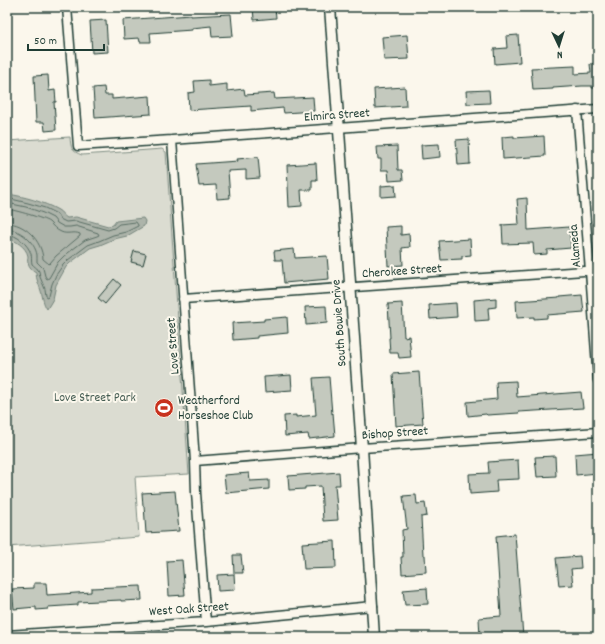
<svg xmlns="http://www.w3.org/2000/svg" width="605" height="644" viewBox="0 0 605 644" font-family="Dekko,sans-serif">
	<rect width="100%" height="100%" fill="#fbf7ec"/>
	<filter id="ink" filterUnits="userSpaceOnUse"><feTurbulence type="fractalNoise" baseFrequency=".025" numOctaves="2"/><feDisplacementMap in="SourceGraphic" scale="8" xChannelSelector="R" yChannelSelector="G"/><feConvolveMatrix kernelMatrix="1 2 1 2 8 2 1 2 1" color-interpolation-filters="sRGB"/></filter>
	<g filter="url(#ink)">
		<path fill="#dbdcd1" stroke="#7d8c82" d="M 70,137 C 71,148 71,151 82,155 L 162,149 L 166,152 L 189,474 L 135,477 L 139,537 L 7,547 L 7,141 Z"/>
		<path fill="#adb4aa" stroke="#74847b" d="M 7,194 C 23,196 44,202 58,210 C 62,212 63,216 67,218 L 76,217 L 108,226 L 113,225 L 116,221 L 143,218 L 145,221 L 144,226 L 127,236 L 114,239 L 100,245 L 90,248 L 70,263 L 66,267 L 56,285 L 53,299 L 47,309 C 43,303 43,298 41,291 C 39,284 36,280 36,272 C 32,270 29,267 28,262 C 27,260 28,258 28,256 C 26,246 15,241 7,237 Z"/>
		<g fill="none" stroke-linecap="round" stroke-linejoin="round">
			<path stroke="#586d63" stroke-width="1" d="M 7,198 L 28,203 L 45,208 L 57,214 L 60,219 L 66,222 L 76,221 L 108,230 L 114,228 L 119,224 L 136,222 L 138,225 L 138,226 L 126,232 L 113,235 L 99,241 L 88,245 L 68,260 L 63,265 L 56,275 L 52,284 L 49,296 L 48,297 L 46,296 L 45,289 L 40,277 L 39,271 C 37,268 34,266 32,264 C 31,260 32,257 31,254 C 28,244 17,235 7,234
				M 7,203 L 26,207 L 43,213 L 53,218 L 57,223 L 64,227 L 70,227 L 76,226 L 98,233 L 99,235 L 97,236 L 85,240 L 64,256 L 58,262 L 49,278 L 47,279 L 45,276 L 43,268 L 37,262 C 37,260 37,257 37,255 C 35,242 20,229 7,229
				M 7,209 C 15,210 43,218 49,222 C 53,226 56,230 61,232 C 67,235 74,231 80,234 L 80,236 L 56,256 L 50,263 L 49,264 L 43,259 C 42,241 25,223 7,223"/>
		</g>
		<path fill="#c4c9be" stroke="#1f3d34" d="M 253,7 L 275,7 L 276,18 L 254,20 Z
			M 231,14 L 233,36 L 212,37 L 211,26 L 192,28 L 192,30 L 150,33 L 151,42 L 140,42 L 139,38 L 124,39 L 123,20 L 191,15 L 191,16 Z
			M 106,20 L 108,52 L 92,53 L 90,21 Z
			M 407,35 L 409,59 L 384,60 L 382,37 Z
			M 518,35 L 520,62 L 495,64 L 494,49 L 507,48 L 506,36 Z
			M 598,63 L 598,88 L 592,88 L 592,86 L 582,86 L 553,88 L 553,89 L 533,90 L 531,68 L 575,66 L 575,74 L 591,73 L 590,64 Z
			M 48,75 L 49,91 L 55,90 L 56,102 L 54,102 L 56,130 L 45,131 L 44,122 L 36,122 L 34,76 Z
			M 209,80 L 209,86 L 227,84 L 227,91 L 244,89 L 245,95 L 274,93 L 275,99 L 313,97 L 314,111 L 284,113 L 283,108 L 251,111 L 251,106 L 189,110 L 188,93 L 195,92 L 194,81 Z
			M 104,87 L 105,95 L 112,95 L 112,99 L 150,96 L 151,114 L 95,118 L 93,88 Z
			M 405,87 L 406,106 L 375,108 L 374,89 Z
			M 489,90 L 490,103 L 467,104 L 466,91 Z
			M 514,136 L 514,138 L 544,136 L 545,156 L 503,159 L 502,137 Z
			M 469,139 L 470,164 L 458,165 L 456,140 Z
			M 439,144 L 440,157 L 422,159 L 421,145 Z
			M 397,146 L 398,170 L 402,170 L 403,180 L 389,181 L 388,170 L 381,170 L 381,159 L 378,159 L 377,147 Z
			M 258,157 L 260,178 L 246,179 L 246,170 L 228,171 L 230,198 L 217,199 L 216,185 L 199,186 L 196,164 L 238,161 L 237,159 Z
			M 316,163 L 317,180 L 312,180 L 312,190 L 301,190 L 302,206 L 289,207 L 287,165 Z
			M 395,185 L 396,196 L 381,197 L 381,186 Z
			M 527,198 L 528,230 L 569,227 L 571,248 L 547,250 L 547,254 L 534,255 L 533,243 L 503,244 L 502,225 L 519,224 L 517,199 Z
			M 401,226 L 401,235 L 409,234 L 410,247 L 402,248 L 403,265 L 388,266 L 386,227 Z
			M 470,239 L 471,255 L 462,256 L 462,259 L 441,260 L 439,241 Z
			M 294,249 L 295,258 L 327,256 L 329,279 L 284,283 L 282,260 L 275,260 L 274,251 Z
			M 134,251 L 146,254 L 143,265 L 131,262 Z
			M 114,279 L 121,285 L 105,304 L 98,298 Z
			M 582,295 L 584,312 L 547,315 L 547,318 L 534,319 L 534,317 L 517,318 L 516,301 L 559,298 L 559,297 Z
			M 496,298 L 496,307 L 488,308 L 489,320 L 475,321 L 474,300 Z
			M 402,303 L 404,337 L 409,336 L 411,357 L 399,358 L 398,353 L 390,353 L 389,338 L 390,338 L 388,304 Z
			M 456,303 L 457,317 L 430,319 L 429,305 Z
			M 326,306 L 327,323 L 306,325 L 305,307 Z
			M 287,317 L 288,333 L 257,336 L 257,338 L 233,340 L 232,323 L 264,321 L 264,319 Z
			M 419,372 L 423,424 L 396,426 L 393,374 Z
			M 291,375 L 292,390 L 265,392 L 264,377 Z
			M 329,377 L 332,414 L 333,413 L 335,436 L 309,439 L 308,434 L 285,436 L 284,416 L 296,415 L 296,417 L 316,415 L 313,378 Z
			M 516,381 L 517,397 L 581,392 L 583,408 L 519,412 L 519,413 L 487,415 L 486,414 L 468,416 L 467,402 L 497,399 L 496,382 Z
			M 598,452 L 598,473 L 576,475 L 575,454 Z
			M 555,456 L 556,476 L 537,477 L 535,457 Z
			M 518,460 L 519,479 L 496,480 L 497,492 L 470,494 L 469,474 L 489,473 L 488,462 Z
			M 339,472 L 340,485 L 335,485 L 338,520 L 323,521 L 321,486 L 305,487 L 305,489 L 289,490 L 288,476 Z
			M 249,473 L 250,481 L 269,480 L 269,489 L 226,493 L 224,475 Z
			M 175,491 L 179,531 L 146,533 L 144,506 L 143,506 L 142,493 Z
			M 416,495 L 417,504 L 425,503 L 427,516 L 421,517 L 423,555 L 425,555 L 426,572 L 402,574 L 401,557 L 403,557 L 402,530 L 407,529 L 403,496 Z
			M 515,534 L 523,637 L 480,637 L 479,618 L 501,616 L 496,536 Z
			M 335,541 L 336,568 L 304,569 L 302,543 Z
			M 233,555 L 241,555 L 243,573 L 234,573 Z
			M 580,556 L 581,568 L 571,569 L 573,585 L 559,586 L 556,558 Z
			M 182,560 L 185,595 L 169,596 L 167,561 Z
			M 234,574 L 235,590 L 218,591 L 217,575 Z
			M 34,583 L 46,583 L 47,595 L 91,592 L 91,588 L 141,586 L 142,600 L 121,601 L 121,600 L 78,602 L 78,605 L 48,607 L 48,609 L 36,610 L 36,607 L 14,609 L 12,589 L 34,588 Z
			M 427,588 L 428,604 L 405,605 L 403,590 Z"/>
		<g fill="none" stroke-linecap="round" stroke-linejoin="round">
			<g stroke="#1f3d34" stroke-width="11">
				<path id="minor" d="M 67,7 L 78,146 L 172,140 L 598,109
					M 577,110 L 590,271 L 598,380
					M 172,140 L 195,461 L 196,493 L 206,622
					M 183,299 L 598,270
					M 195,461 L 362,448 L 598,432
					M 7,635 L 206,622 L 373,606"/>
			</g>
			<g stroke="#1f3d34" stroke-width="13">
				<path id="tertiary" d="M 330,7 L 362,448 L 374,637"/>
			</g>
			<use href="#minor" stroke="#fbf7ec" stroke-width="8"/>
			<use href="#tertiary" stroke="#fbf7ec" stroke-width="10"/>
		</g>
	</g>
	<defs>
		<g id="stadium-disc" transform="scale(1)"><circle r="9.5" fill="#c8321e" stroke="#fbf7ec"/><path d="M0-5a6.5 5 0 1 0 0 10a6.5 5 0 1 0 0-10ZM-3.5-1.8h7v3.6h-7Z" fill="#fff"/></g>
	</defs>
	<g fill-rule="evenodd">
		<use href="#stadium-disc" x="164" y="408"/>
	</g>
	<g text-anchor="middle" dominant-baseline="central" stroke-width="4" stroke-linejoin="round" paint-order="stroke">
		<g font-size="13" fill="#1f3d34" stroke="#fbf7ec">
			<text transform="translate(337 116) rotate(-4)">Elmira Street</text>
			<text transform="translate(576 246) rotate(-95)">Alameda</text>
			<text transform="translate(402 272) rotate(-4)">Cherokee Street</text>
			<text transform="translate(340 323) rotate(-94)">South Bowie Drive</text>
			<text transform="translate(174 346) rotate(-94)">Love Street</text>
			<text transform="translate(395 434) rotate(-4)">Bishop Street</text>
			<text transform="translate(189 610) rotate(-4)">West Oak Street</text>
		</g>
		<g font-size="13" fill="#455d53" stroke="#fbf7ec">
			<text x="95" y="398">Love Street Park</text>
		</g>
		<g font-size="13" fill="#1f3d34" stroke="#fbf7ec" text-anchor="start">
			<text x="178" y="401">Weatherford<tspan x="178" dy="15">Horseshoe Club</tspan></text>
		</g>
	</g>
	<rect width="605" height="644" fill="none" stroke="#fbf7ec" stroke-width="24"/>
	<rect x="12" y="12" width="581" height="620" fill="none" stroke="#1f3d34" stroke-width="1.5" filter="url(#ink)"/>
	<g transform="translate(559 46) rotate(176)" stroke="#fbf7ec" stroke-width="3" paint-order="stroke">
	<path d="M0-3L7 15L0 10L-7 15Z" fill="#1f3d34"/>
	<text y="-6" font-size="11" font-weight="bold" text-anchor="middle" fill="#1f3d34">N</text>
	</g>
	<path d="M28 44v6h76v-6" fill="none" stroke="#1f3d34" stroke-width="2"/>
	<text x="34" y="44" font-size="12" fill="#1f3d34" stroke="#fbf7ec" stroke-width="3" paint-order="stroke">50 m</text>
</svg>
